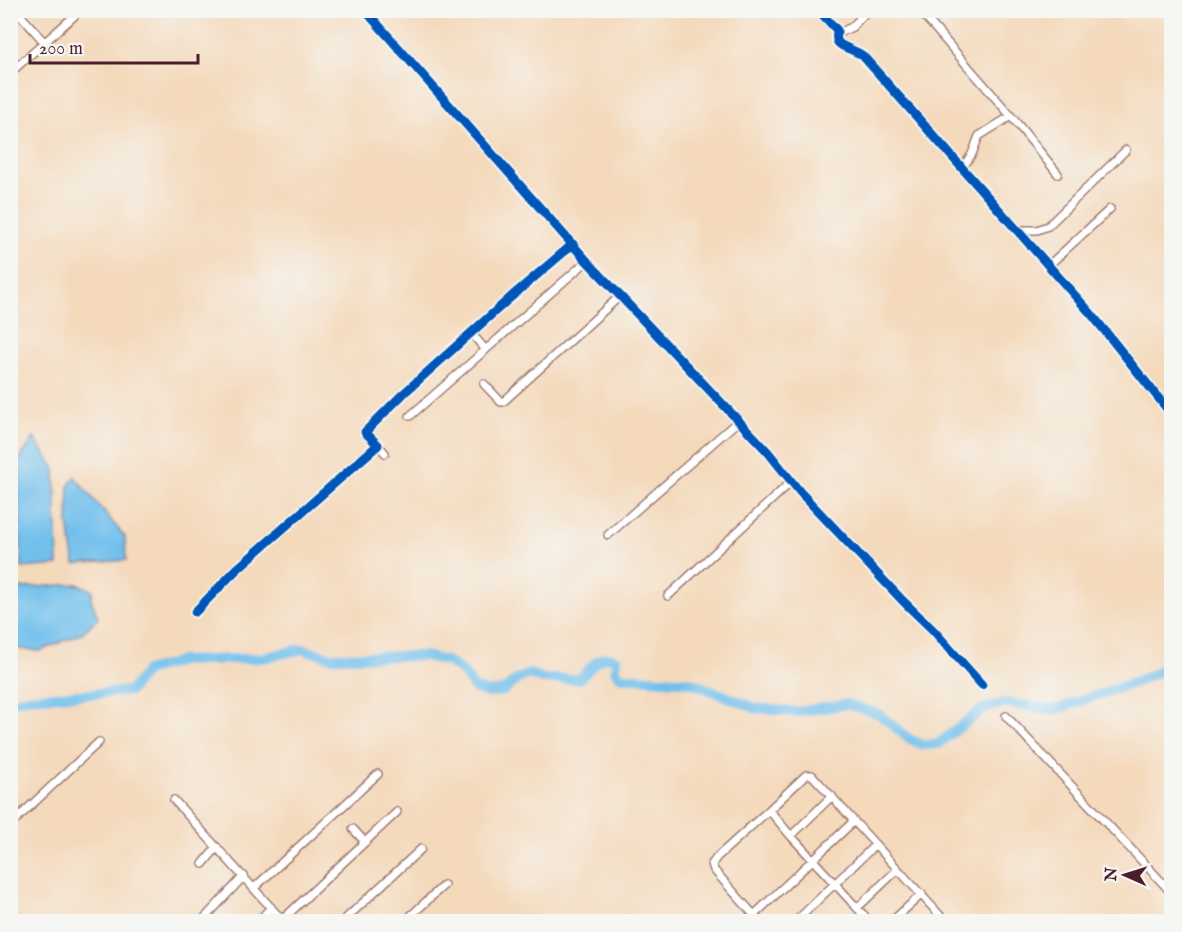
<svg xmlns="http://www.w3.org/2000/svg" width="1182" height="932" viewBox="0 0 1182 932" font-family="'IM FELL English',serif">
	<rect width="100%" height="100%" fill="#f6f6f2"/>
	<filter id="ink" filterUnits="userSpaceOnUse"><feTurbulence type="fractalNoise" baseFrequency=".0167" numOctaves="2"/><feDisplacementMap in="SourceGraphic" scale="12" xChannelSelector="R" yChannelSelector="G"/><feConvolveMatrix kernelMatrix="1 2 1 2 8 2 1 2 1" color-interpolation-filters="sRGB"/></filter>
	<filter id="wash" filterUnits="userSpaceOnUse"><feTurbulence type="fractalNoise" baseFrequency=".008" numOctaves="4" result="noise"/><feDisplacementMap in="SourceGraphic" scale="24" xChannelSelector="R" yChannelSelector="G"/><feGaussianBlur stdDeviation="1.35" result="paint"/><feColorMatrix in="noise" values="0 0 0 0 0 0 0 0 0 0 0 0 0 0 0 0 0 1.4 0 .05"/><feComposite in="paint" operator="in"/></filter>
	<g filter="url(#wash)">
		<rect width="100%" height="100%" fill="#f4d9bb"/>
		<path fill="#71c0ec" stroke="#5e708c" stroke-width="1.5" d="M 34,438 L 55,469 L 58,565 L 22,568 L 18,488 L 19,460 Z
			M 75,477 L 125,537 L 126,560 L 75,564 L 68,524 L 69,485 Z
			M 77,584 L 93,591 L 91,599 L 98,618 L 82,633 L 40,651 L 11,648 L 11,591 L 22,588 Z"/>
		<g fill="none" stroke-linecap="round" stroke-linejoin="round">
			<path stroke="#71c0ec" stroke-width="10" d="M 10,702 L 26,698 L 119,692 L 130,691 L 146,671 L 181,661 L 262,658 L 302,649 L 331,657 L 425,656 L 449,662 L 463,672 L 474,688 L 488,693 L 503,691 L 518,679 L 529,674 L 542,679 L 579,679 C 591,670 598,650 617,660 L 615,671 L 621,677 L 690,682 L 755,708 L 797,712 L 847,704 L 879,714 L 908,738 L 923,745 L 938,744 L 983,709 L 1004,703 L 1054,710 L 1136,682 L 1158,672 L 1172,661"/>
		</g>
	</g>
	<g filter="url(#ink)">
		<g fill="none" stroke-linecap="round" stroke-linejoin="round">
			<g stroke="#9f7c73" stroke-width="10">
				<path id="minor" d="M 16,10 L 45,43
					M 365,10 L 587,261 L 768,452 L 800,492 L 903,601 L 933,630 L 982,685
					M 818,10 L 837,30 C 837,33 836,37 837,40 C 838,47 856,50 863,56 L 1093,316 L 1172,415
					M 919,10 L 1011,116
					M 10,22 L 23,10
					M 837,34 L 852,27 L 868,10
					M 10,73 L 81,10
					M 963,167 L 972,154 L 979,136 L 1011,116 L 1058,174
					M 1018,230 L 1037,230 L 1048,226 L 1126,150
					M 1049,265 L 1110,209
					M 472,334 L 485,349
					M 484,384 L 501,402 L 503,402 L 620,296
					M 410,416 L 587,261
					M 378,445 L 385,453
					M 608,535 L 738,421
					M 668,596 L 791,482
					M 195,612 L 237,569 L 378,445 L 365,432 L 403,394 L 511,297 L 573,244
					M 1006,716 L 1172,893
					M 174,800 L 284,922
					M 769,810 L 806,775 L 812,775 L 946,922
					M 10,825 L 99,742
					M 353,829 L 365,842
					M 791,836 L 832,796
					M 203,864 L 217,847
					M 254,888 L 378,774
					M 857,908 L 897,870
					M 10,910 L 22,922
					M 754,915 L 714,870 L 712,864 L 717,857 L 769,810 L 791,836 L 870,922
					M 282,920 L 397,812
					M 201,922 L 244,876
					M 258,922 L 271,907
					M 342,922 L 421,849
					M 404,922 L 444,885
					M 760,922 L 754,915 L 854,821
					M 795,922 L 875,845
					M 857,922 L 864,915
					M 891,922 L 922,894"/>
			</g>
			<use href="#minor" stroke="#fff" stroke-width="7"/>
			<g stroke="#f6f6f2" stroke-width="13">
				<path id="cycleway" d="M 365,10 L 587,261 L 768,452 L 800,492 L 903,601 L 933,630 L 982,685
					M 818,10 L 837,30 C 837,33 836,37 837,40 C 838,47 856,50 863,56 L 1093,316 L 1172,415
					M 195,612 L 237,569 L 378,445 L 365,432 L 403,394 L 511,297 L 573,244"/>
			</g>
			<use href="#cycleway" stroke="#0057b8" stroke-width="9"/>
		</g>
	</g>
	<rect width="1182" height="932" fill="none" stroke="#f6f6f2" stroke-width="36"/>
	<g transform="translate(1125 875) rotate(273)" stroke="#f6f6f2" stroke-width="4.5" paint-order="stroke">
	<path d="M0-4.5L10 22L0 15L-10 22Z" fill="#4a1f2b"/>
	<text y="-9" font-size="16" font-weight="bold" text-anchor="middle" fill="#4a1f2b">N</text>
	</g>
	<path d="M30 54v9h168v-9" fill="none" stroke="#4a1f2b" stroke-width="3"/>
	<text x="39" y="54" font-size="18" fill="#4a1f2b" stroke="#f6f6f2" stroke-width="4.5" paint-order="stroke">200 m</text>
</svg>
